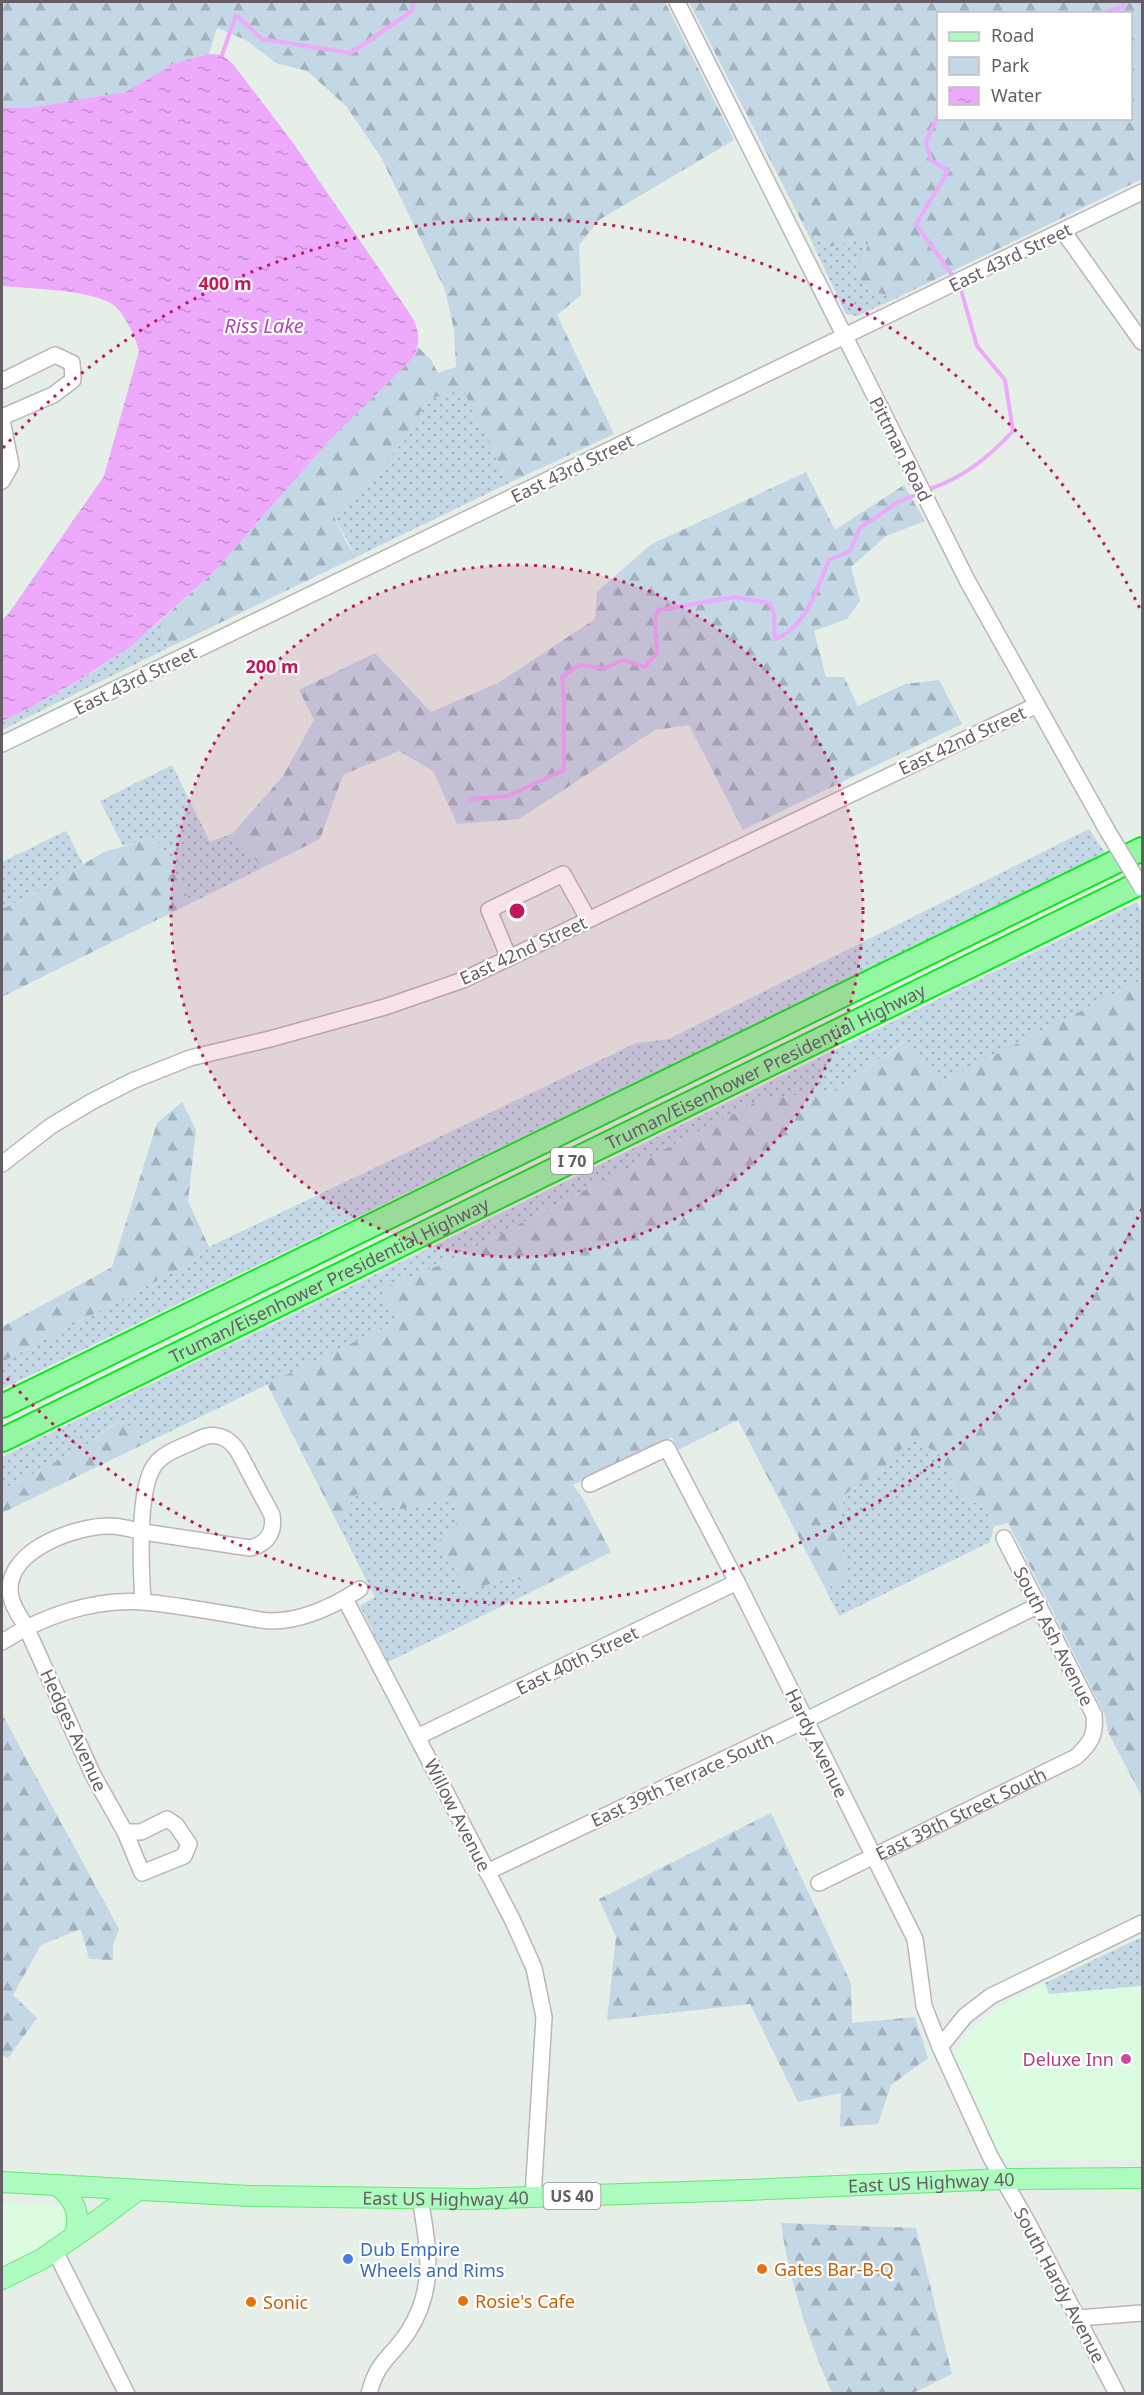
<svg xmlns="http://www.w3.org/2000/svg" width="1144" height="2395" viewBox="0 0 1144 2395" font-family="'Noto Sans',sans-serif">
	<defs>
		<pattern id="green-dots" width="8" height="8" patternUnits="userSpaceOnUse" patternTransform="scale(1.5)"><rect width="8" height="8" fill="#c3d7e5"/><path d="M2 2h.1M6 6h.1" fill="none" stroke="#a2b2bd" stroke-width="1.8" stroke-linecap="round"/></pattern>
		<pattern id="forest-firs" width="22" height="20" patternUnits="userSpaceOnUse" patternTransform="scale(1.5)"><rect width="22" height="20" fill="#c3d7e5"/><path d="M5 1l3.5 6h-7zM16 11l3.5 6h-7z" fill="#a2b2bd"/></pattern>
		<pattern id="water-ripples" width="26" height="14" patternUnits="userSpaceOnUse" patternTransform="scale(1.5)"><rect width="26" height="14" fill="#eda9fb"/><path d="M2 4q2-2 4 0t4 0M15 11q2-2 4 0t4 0" fill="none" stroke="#c48dcf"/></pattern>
	</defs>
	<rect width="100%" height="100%" fill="#e5eee7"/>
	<path fill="#dcfce1" d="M 1045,1983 L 1049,1994 L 1142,1986 L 1142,2159 L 997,2161 L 953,2056 L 968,2031 L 997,2008 Z
		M 2,2203 L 63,2207 L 70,2217 L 64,2230 L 33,2251 L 2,2266 Z"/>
	<path fill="url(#green-dots)" d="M 808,234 L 829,247 L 870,236 L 866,251 L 854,273 L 871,292 L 899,297 L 857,316 L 846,314 Z
		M 463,389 L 509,483 L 356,557 L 334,516 L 365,485 L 409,435 L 427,399 Z
		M 159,622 L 170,647 L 2,730 L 2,721 C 58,695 112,663 159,622 Z
		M 172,765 L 210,842 L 233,833 L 262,868 L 191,903 L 156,837 L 123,846 L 100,801 Z
		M 1089,829 L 1106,854 L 2,1389 L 2,1362 L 191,1263 L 209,1247 L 636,1043 L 669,1039 Z
		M 66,831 L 83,864 L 30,896 L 2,909 L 2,862 Z
		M 1137,902 L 1142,913 L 1142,980 L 939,1083 L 904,1042 L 833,1091 L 762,1099 L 442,1264 L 380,1289 L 399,1321 L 140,1446 L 137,1429 L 118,1421 L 82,1448 L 2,1490 L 2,1457 Z
		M 911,1437 L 939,1454 L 960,1498 L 983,1505 L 994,1526 L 990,1542 L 839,1616 L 826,1590 L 849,1573 L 838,1536 L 844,1495 L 887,1465 Z
		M 356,1494 L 401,1509 L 454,1498 L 458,1527 L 515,1577 L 535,1590 L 388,1662 L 360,1606 L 375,1597 L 338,1524 Z
		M 1142,1937 L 1142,1986 L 1049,1994 L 1045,1983 Z"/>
	<path fill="url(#forest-firs)" fill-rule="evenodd" d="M 2,2 L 665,2 L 734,140 L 599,220 L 579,245 L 581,295 L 557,315 L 614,434 L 509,483 L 463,390 L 427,399 L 409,435 L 365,485 L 334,516 L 346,542 L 356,557 L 170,647 L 159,622 L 214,572 L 327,443 L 412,359 L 418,347 L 431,360 L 438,373 L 456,367 L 454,330 L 445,290 L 381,157 L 346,106 L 307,71 L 276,63 L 246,40 L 217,28 L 209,54 L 175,63 L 125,92 L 29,108 L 2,108 Z
		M 689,2 L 1142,2 L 1142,179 L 899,297 L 871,292 L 854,273 L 866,251 L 870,236 L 829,247 L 808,234 ZM 938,14 L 1130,14 L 1130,118 L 938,118 Z
		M 806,472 L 835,530 L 904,485 L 925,521 L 886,536 L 851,567 L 860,601 L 847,619 L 814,631 L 826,677 L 844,677 L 858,706 L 905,684 L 939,680 L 962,724 L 743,830 L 689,725 L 655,730 L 519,819 L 457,824 L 433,771 L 399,751 L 343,775 L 320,839 L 262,868 L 233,833 L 283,776 L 314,720 L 299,690 L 375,653 L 431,712 L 498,683 L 595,619 L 597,592 L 650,545 Z
		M 156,837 L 191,903 L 2,997 L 2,909 L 30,896 L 104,852 Z
		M 1142,980 L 1142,1797 L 1108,1732 L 1105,1715 L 1008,1523 L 994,1526 L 983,1505 L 960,1498 L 939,1454 L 911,1438 L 887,1465 L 844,1495 L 838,1536 L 849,1573 L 826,1590 L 738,1420 L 678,1450 L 672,1437 L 573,1485 L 582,1497 L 611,1552 L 535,1590 L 515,1577 L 468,1590 L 437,1542 L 457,1527 L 454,1498 L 401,1509 L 356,1494 L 338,1524 L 267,1384 L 398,1321 L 380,1289 L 442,1264 L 762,1099 L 833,1091 L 905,1042 L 939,1083 Z
		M 182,1102 L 196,1130 L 188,1201 L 209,1247 L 191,1263 L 2,1362 L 2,1327 L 112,1267 L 157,1123 Z
		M 119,1421 L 137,1429 L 140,1446 L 2,1513 L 2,1490 L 82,1448 Z
		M 2,1714 L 119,1929 L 113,1945 L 113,1960 L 89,1959 L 81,1929 L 41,1945 L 13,1995 L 37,2018 L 8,2058 L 2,2055 Z
		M 771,1813 L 851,1983 L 852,2023 L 915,2017 L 928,2058 L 891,2085 L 878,2124 L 840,2127 L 841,2093 L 798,2102 L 750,2004 L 607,2020 L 616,1937 L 599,1899 Z
		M 781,2223 L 916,2228 L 952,2374 L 913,2393 L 832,2393 C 810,2345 788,2277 781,2223 Z"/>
	<path fill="url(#water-ripples)" d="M 209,54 L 222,55 L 233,64 L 294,144 L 412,317 C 420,333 421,343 412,359 L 327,443 L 214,572 L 131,646 L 79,680 L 33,706 L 2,721 L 2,620 L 9,613 L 104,476 L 139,351 C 137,339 122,309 112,304 C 87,289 31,289 2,286 L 2,108 L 29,108 L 125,92 L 175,63 Z"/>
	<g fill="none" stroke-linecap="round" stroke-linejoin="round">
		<path stroke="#eda9fb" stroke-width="4" d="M 1098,14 L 1123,7 L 1123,2
			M 222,55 L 236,15 L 262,39 L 351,53 L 412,11 L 413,2
			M 938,115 L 926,142 L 931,160 L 948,171 L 916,224 L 952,275
			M 927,490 C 963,478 988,458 1013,431 L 1005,380 L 977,346 L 961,290
			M 470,799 L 508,796 L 564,770 L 564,694 L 562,677 L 579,665 L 605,668 L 623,660 L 645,667 L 657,653 L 655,621 L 658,610 L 735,597 L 770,603 L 774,614 L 775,639 C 806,628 817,588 829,560 L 850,551 L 860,528 L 898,502 L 920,493"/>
		<g stroke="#bbb5bb" stroke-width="18">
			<g id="minor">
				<path d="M 677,2 L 968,582 L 1107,830"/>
				<path d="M 1063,231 L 1142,342"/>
				<path d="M 2,381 L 55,355 L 72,363 L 73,380 L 53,395 L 2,417"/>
				<path d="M 2,420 L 11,465 L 2,481"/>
				<path d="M 2,744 L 1142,192"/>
				<path d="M 509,958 L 489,910 L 563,874 L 588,919"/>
				<path d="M 2,1164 L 51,1126 L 91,1102 L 132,1081 L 190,1058 L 270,1039 L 385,1007 L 463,980 L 1037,705"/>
				<path d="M 590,1484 L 667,1448 L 737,1582 L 915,1939 L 924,2006 L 940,2047 L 990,2156 L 1028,2223 L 1117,2394"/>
				<path d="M 345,1599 L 512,1919 L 534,1968 L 544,2017 L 533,2197"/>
				<path d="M 2,1642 C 43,1616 94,1598 144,1602 C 176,1605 208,1611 239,1616 C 250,1618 261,1621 271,1621 C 303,1621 334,1606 360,1589"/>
				<path d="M 417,1737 L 737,1582"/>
				<path d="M 125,1832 L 141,1832 L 167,1819 L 176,1825 L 189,1844 L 184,1856 L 142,1873 L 125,1832 L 93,1775 L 26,1627 C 19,1615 10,1603 10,1589 C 10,1549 76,1526 109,1526 C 123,1526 137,1531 150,1533 C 183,1538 216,1543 250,1548 C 267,1544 275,1533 272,1515 C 263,1498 254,1482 246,1466 C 242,1460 239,1451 234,1446 C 224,1434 210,1433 197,1440 C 183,1447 163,1452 154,1466 C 137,1492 141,1570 143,1602"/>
				<path d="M 487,1872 L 806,1720 L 1039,1605"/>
				<path id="s1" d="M 819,1883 L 1076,1757 C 1091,1743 1096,1735 1094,1715 L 1004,1538"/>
				<path d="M 940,2047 L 965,2016 L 991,1996 L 1142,1923"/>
				<path d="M 55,2251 L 127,2394"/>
				<path d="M 1078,2318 L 1142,2313"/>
				<path d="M 369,2394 C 377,2360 392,2357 408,2332 C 437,2287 428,2247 420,2198"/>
			</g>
		</g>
		<g stroke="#62ea72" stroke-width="22">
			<g id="major">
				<path id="s2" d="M 2,2182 L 249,2196 L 473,2199 L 747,2190 L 1003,2179 L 1142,2178"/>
				<path d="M 57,2185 C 75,2199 82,2215 74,2237"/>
				<path d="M 2,2279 L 42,2259 L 98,2220 L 138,2190"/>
			</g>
		</g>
		<g stroke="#0ce81e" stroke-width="26">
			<g id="highway">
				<path d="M 2,1406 L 1142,849"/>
				<path id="s3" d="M 2,1440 L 1142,882"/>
			</g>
		</g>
		<use href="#minor" stroke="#fff" stroke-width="15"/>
		<use href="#major" stroke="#aefbc0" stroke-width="20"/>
		<use href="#highway" stroke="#93f8a1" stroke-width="22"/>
		<g stroke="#bbb5bb" stroke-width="18" stroke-linecap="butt">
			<path id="minor-bridge" d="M 1107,830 L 1142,888"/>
		</g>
		<use href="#minor-bridge" stroke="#fff" stroke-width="15"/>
	</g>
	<circle cx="517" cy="911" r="346" fill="#c2185b" fill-opacity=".12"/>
	<g fill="none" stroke="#c2185b" stroke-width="3" stroke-dasharray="3 6">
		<circle cx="517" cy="911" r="346"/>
		<path d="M1142 1209A692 692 0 0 1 3 1374M3 448A692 692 0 0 1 1142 613"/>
	</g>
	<circle fill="#d1479c" stroke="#fff" stroke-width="2" cx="1126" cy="2059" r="6"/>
	<circle fill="#3f7fe0" stroke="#fff" stroke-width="2" cx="348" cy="2259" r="6"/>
	<g fill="#e8710a" stroke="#fff" stroke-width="2">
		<circle cx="762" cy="2269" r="6"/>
		<circle cx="463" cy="2301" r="6"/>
		<circle cx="251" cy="2302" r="6"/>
	</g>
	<g text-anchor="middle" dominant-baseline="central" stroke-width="4.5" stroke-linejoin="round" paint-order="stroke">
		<g fill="#fff" stroke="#928e93" stroke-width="1.5">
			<rect x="551" y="1148" width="42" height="26" rx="4.5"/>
			<rect x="543.5" y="2183" width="57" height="26" rx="4.5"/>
		</g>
		<g font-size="16" font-weight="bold" fill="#645d65">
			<text x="572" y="1161">I 70</text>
			<text x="572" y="2196">US 40</text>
		</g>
		<g font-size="18" fill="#645d65" stroke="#fff">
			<text transform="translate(1010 257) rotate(-26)">East 43rd Street</text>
			<text transform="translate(901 449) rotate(63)">Pittman Road</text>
			<text transform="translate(572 468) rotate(-26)">East 43rd Street</text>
			<text transform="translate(135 680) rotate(-26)">East 43rd Street</text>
			<text transform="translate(962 740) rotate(-25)">East 42nd Street</text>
			<text transform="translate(523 950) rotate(-25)">East 42nd Street</text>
			<text stroke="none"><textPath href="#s3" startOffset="850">Truman/Eisenhower Presidential Highway</textPath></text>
			<text stroke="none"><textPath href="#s3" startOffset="364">Truman/Eisenhower Presidential Highway</textPath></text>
			<text transform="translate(1054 1636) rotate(63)">South Ash Avenue</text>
			<text transform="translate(577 1660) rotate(-26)">East 40th Street</text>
			<text transform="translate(74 1730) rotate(65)">Hedges Avenue</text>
			<text transform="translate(817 1743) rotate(64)">Hardy Avenue</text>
			<text transform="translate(682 1779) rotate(-25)">East 39th Terrace South</text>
			<text stroke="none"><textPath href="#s1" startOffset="158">East 39th Street South</textPath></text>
			<text transform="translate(458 1815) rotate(63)">Willow Avenue</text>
			<text stroke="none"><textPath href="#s2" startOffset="930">East US Highway 40</textPath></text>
			<text stroke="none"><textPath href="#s2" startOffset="444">East US Highway 40</textPath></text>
			<text transform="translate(1060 2285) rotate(62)">South Hardy Avenue</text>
		</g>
		<g font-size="18" fill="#b23c85" stroke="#fff" text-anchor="end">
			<text x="1114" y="2059">Deluxe Inn</text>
		</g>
		<g font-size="18" fill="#366cbe" stroke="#fff" text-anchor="start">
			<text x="360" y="2249">Dub Empire<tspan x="360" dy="21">Wheels and Rims</tspan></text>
		</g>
		<g font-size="18" fill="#c56008" stroke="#fff" text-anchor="start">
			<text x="774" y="2269">Gates Bar-B-Q</text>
			<text x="475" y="2301">Rosie's Cafe</text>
			<text x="263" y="2302">Sonic</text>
		</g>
		<g font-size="20" font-style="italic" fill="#ab49b5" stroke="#fff">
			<text x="264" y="325">Riss Lake</text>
		</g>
	</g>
	<circle cx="517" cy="911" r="9" fill="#c2185b" stroke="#fff" stroke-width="3"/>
	<g font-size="18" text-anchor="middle" font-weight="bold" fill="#c2185b" stroke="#fff" stroke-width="4.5" stroke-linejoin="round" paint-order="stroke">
		<text x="225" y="290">400 m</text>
		<text x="272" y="673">200 m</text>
	</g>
	<rect width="1144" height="2395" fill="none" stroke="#645d65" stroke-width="6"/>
	<rect x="937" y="12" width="195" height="108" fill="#ffffff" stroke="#c1bec1" stroke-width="1.5"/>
	<rect x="949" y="32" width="30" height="9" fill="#aefbc0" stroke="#c1bec1" stroke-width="1.5"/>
	<text x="991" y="42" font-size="18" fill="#645d65">Road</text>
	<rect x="949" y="57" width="30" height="18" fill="#c3d7e5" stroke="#c1bec1" stroke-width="1.5"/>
	<text x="991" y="72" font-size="18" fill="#645d65">Park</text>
	<rect x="949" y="87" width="30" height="18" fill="url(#water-ripples)" stroke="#c1bec1" stroke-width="1.5"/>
	<text x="991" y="102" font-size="18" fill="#645d65">Water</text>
</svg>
